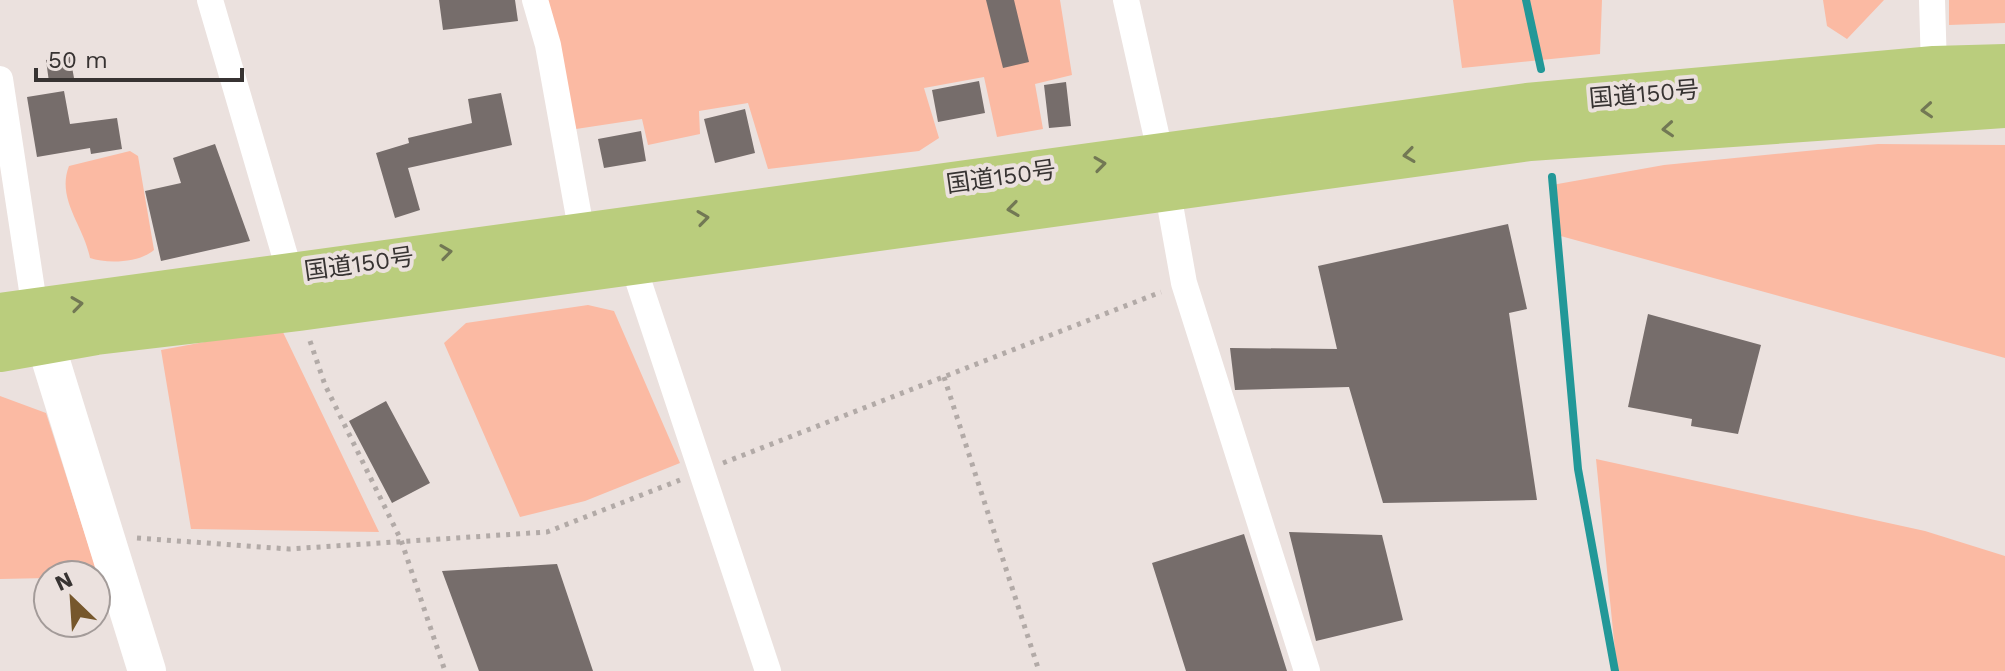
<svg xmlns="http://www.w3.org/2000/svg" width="2005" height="671" viewBox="0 0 2005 671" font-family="'Work Sans','Noto Sans JP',sans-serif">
	<rect width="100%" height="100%" fill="#ebe1de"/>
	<path fill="#fbbaa3" d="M 544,0 L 1060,0 L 1072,75 L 1035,84 L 1043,129 L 997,137 L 984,77 L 924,88 L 939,138 L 919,151 L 768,169 L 748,103 L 699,111 L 700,134 L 648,145 L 642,119 L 576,129 Z
		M 1453,0 L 1602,0 L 1600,54 L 1462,68 Z
		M 1823,0 L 1884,0 L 1847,39 L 1827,26 Z
		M 1949,0 L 2005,0 L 2005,23 L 1949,25 Z
		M 1878,144 L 2005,145 L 2005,358 L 1557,235 L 1552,185 L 1664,165 Z
		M 130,151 L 138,156 L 154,250 C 139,263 107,264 90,258 C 84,226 56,199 69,166 Z
		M 588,305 L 614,311 L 680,463 L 585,501 L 520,517 L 444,343 L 466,323 Z
		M 281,328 L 379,532 L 191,529 L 161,350 Z
		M 0,396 L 46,413 L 99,578 L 96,575 L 48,575 L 48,578 L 0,579 Z
		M 1596,459 L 1925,531 L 2005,556 L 2005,671 L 1617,671 Z"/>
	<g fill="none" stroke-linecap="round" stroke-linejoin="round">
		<path stroke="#229898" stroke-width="8" d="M 1526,0 L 1541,69
			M 1552,177 L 1578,469 L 1615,671"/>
	</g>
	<path fill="#766d6b" d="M 439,0 L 515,0 L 518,21 L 443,30 Z
		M 986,0 L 1014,0 L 1029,62 L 1003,68 Z
		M 70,56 L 74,78 L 49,82 L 46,60 Z
		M 979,81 L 985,113 L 938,122 L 932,90 Z
		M 1066,82 L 1071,126 L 1049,128 L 1044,85 Z
		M 64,91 L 70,124 L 117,118 L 122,149 L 91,154 L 90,148 L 37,157 L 27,97 Z
		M 501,93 L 512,145 L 408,168 L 420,210 L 395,218 L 376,153 L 409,143 L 408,138 L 472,123 L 468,99 Z
		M 745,109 L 755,153 L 715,163 L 704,119 Z
		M 641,131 L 646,161 L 604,168 L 598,139 Z
		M 215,144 L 250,241 L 161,261 L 145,191 L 181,183 L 173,158 Z
		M 1508,224 L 1527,309 L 1509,313 L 1537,500 L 1383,503 L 1349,387 L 1235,390 L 1230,348 L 1337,349 L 1318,266 Z
		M 1648,314 L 1761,345 L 1738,434 L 1691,426 L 1692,419 L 1628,407 Z
		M 386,401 L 430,483 L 392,503 L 349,421 Z
		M 1289,532 L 1382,535 L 1403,620 L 1316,641 Z
		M 1244,534 L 1287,671 L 1186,671 L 1152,563 Z
		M 557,564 L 593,671 L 479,671 L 442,571 Z"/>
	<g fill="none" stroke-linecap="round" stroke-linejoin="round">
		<path stroke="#b2aaa7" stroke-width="5" stroke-dasharray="4 6" stroke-linecap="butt" d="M 310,341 L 325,385 L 401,540 L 445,671
			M 944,377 L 1039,671
			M 723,463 L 1161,292
			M 137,538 L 289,549 L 547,532 L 680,480"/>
		<path stroke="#fff" stroke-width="26" d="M 210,0 L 290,273
			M 535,0 L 548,45 L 582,234
			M 1126,0 L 1161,156
			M 1932,0 L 1934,68
			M 0,79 L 35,310
			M 1167,188 L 1184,283 L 1307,671
			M 632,262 L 768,671"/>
		<path stroke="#fff" stroke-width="38" d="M 36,313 L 147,671"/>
		<path stroke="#bacd7d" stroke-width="44" d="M 0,315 L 1527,105 L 1934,68 L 2005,66
			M 0,350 L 96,333 L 299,309 L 1530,139 L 2005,106"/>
	</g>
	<defs><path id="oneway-chevron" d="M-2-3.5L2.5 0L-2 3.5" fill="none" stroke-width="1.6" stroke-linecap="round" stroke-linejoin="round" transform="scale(2)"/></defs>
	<g stroke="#727854">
		<use href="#oneway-chevron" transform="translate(1927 110) rotate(176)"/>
		<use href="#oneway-chevron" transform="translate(1668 129) rotate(176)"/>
		<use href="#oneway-chevron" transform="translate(1409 155) rotate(172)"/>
		<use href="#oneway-chevron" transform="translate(1100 164) rotate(-8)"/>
		<use href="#oneway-chevron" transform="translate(1013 209) rotate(172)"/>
		<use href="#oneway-chevron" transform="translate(703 218) rotate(-8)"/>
		<use href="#oneway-chevron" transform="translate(446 252) rotate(-8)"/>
		<use href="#oneway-chevron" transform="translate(77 304) rotate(-8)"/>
	</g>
	<g text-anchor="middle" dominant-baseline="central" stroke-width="8" stroke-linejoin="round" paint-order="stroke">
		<g font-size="24" fill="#373332" stroke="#ebe1de">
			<text transform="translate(1644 94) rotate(-5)">国道150号</text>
			<text transform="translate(1001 177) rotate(-8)">国道150号</text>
			<text transform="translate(359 264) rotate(-8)">国道150号</text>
		</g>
	</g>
	<g transform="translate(72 599) rotate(335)"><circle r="38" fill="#ebe1de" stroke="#a39b99" stroke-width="2"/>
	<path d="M0-6L14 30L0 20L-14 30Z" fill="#76572c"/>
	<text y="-12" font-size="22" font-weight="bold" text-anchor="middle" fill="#373332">N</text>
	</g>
	<path d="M36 68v12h206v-12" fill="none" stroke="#373332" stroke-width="4"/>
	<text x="48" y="68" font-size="24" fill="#373332" stroke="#ebe1de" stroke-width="6" paint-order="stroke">50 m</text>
</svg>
